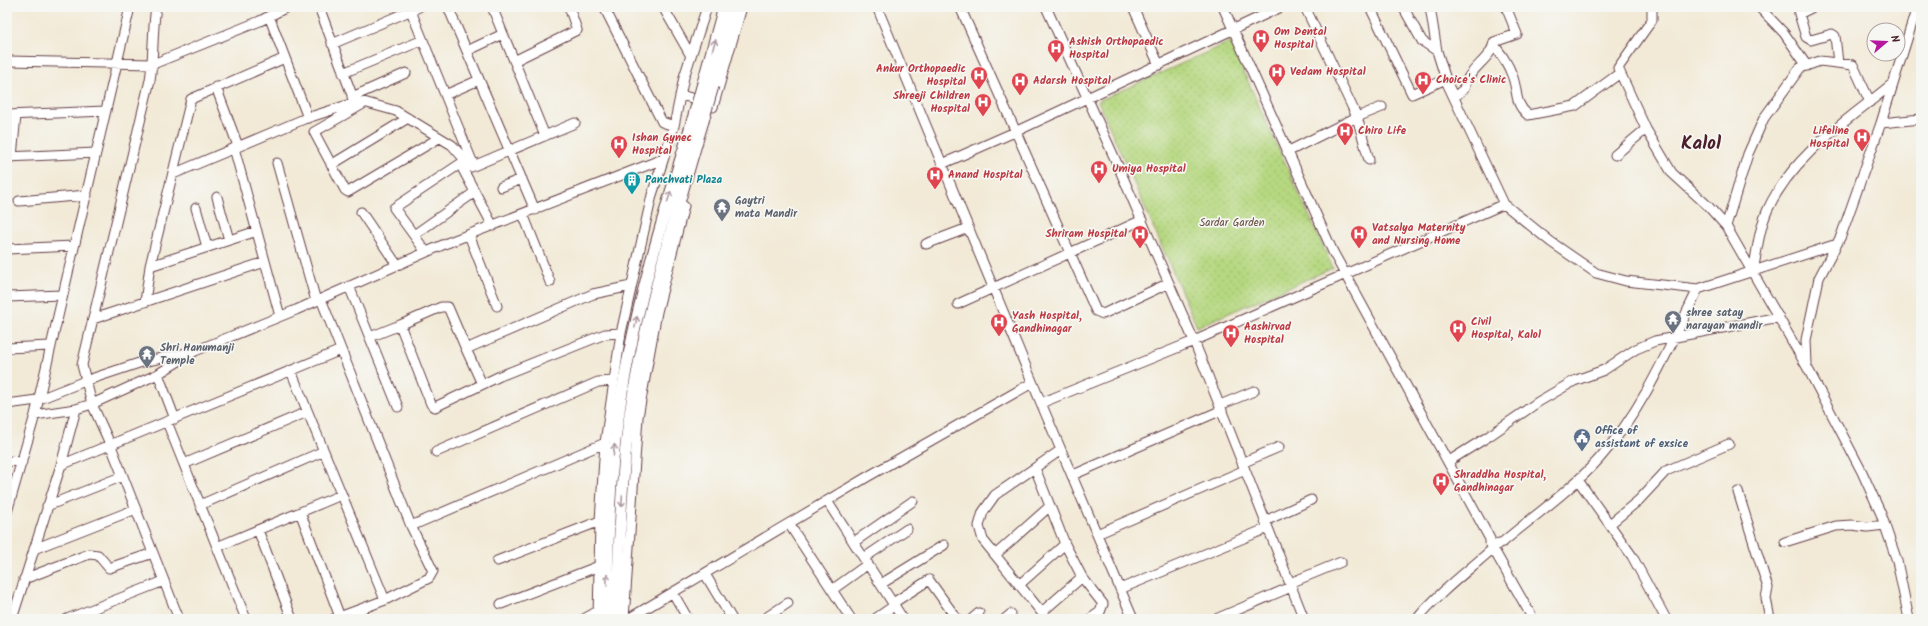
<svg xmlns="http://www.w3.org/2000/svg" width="1928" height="626" viewBox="0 0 1928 626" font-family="Kalam,sans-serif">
	<defs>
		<pattern id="green-dots" width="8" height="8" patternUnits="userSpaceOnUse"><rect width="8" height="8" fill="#b6d880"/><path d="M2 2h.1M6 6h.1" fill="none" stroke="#9eb96f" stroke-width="1.8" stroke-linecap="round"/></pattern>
	</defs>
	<rect width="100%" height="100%" fill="#f6f6f2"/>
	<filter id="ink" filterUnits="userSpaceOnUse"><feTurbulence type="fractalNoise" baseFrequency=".025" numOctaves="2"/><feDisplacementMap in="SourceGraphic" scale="8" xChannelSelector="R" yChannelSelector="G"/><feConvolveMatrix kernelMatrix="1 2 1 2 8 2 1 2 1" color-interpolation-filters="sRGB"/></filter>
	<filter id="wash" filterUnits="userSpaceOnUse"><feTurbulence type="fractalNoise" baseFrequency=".012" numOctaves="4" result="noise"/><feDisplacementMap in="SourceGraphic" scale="16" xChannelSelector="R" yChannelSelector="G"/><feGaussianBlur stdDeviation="0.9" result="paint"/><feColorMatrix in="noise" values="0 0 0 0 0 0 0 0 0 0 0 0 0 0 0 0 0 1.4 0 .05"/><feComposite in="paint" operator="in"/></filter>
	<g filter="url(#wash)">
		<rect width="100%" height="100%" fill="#f2ead7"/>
		<path fill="url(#green-dots)" stroke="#807c56" d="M 1230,42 L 1333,268 L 1197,327 L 1098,101 Z"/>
	</g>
	<g filter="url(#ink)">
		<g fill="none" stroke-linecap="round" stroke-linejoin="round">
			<g stroke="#633d45" stroke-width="11">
				<path id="minor" d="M 130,7 L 35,415 L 76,409 L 92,404 L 158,374 L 195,351 L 296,310 L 447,243 L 663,159
					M 156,7 C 152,32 154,56 150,80 L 82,365 L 92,404 L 111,446 L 179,619
					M 319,7 L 355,103
					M 448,7 L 535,210
					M 492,7 L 545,136
					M 604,7 L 662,122 L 674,126
					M 663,7 L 691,56
					M 877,7 L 1041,403 L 1133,619
					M 960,7 L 1096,311 L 1103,314 L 1169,283
					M 1046,7 L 1115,159 L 1194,341 L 1304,619
					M 1133,7 L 1159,65
					M 1223,7 L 1333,252 L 1490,539 L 1490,543 L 1533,619
					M 1305,7 L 1357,117 L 1369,160
					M 1370,7 L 1412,94 L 1446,79
					M 1403,7 L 1422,41 L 1437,51
					M 1430,7 L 1437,51 L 1447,83 L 1504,204
					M 1759,7 L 1784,33 L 1807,66
					M 1813,7 L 1799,14 L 1806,37 L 1811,40 L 1832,34 L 1835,36 L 1838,63
					M 411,11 L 474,166
					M 269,16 L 308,118
					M 332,44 L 419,7
					M 1494,45 C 1501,54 1508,63 1512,75 C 1519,92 1513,102 1528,115 L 1575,106 L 1620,73
					M 467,51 L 503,34
					M 7,61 L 153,64 L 260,21 L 287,7
					M 514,61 L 577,30 L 569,7
					M 343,73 L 423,40
					M 216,87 L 238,146
					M 445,95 L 479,80
					M 680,95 L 704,101
					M 352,97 L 406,73
					M 1454,97 L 1464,89 C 1467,69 1492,59 1494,42 L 1517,34 L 1506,7
					M 363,104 L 314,132 L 345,190 L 348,192 L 439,138
					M 713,107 L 742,7
					M 7,115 L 106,111
					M 1881,123 L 1921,119
					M 1646,129 L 1672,173 L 1708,206 L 1726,226 L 1807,367 L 1862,472 L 1881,514 L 1897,561 L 1909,619
					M 234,148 L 280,316
					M 1287,152 L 1357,117 L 1382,107
					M 1615,155 L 1646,129 L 1618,68 L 1652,20 L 1652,7
					M 7,157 L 96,153
					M 12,157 L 16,115
					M 277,163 L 316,301
					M 942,164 L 1017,131 L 1281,7
					M 331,165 L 408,118
					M 173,174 L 304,119 L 360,101 L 396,111 L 452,145 L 471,167 L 575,123
					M 501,187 L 522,179
					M 217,197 L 229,240
					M 19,201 L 87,195
					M 196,208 L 207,247
					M 361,212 L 397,265
					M 523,214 L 550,282
					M 1726,226 L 1748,154 L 1764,118 L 1800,68 L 1820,61 L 1853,65 L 1870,102
					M 414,235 L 475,192
					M 469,235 L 497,306
					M 926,244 L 968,228
					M 7,249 L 74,246
					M 426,252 L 394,208 L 460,164 L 493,226
					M 150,266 L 191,99 L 285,58
					M 1753,272 C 1757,251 1759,229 1768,209 C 1793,155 1848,120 1892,84
					M 349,286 L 398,407
					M 7,297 L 62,295
					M 321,299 L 411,526 L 433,571 L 429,578 L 385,600 L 334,619
					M 145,302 L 150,266 L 257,231
					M 958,304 L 1142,220
					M 93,319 L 265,262
					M 621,333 L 605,334 L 500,376 L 435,407 L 431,404 L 400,325 L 441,307 L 448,307 L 466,349 L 593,294 L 631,286
					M 370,337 L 400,325
					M 7,348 L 50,346
					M 466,349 L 482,384
					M 1807,364 L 1806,340 L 1819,278 L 1841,236 L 1881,123 L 1917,7
					M 291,371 L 385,600
					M 158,374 L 175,419
					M 1041,403 L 1194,341 L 1504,204 L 1551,242 L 1596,273 L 1626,281 L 1698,289
					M 7,404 L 37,400 L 85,381 L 142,362 L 187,353
					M 1220,405 L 1254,391
					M 167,422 L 246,619
					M 436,452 L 598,382 L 614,381
					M 7,461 L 22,462
					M 1449,461 L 1489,436 L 1538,402 L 1574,381 L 1604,370 L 1636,349 L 1655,341 L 1779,317
					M 1242,463 L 1279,447
					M 184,464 L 307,412
					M 61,465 L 341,350
					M 1035,468 L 1065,544 L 1082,577 L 1103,604 L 1100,612 L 1090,619
					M 1073,475 L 1222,410
					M 1578,480 L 1632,556 L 1666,619
					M 1738,492 L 1768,588 L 1766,598 L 1770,619
					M 827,501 L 903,619
					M 200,505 L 324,451
					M 47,506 L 123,476
					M 7,512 L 35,415
					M 300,512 L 340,617
					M 1265,521 L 1311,500
					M 789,524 L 851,619
					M 1610,524 L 1639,500 L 1666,471 L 1729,444
					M 411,526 L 605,443
					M 258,530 L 292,619
					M 1097,534 L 1245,470
					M 854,542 L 913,501
					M 1785,542 L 1836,526 L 1852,525 L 1867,527 L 1885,525
					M 217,547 L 341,495
					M 34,549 L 136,509
					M 995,555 L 1049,507
					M 864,558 L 907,529
					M 497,561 L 600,521
					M 705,574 L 732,619
					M 24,579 L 89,554 L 98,555 L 109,568 L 153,553
					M 1290,583 L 1341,562
					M 881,584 L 944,545
					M 1019,585 L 1065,544
					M 1120,589 L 1268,528
					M 832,590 L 868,564
					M 673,593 L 688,619
					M 893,603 L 929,580 L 957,619
					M 501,604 L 599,566
					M 1042,612 L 1082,577
					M 12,619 L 61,465 L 76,409
					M 67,619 L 164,581
					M 584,619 L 598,611
					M 598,619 L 600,521 L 605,443 L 621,333 L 652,195 L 674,126 L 684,77 L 707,7
					M 624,619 L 638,417 L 657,312 L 684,206
					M 628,619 L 867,477 L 1032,383
					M 764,619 L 788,603
					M 875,619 L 895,605
					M 972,619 L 979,613
					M 1005,619 L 1011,614
					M 1047,619 L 983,540 L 979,526 L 983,512 L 995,495 L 1061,450
					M 1216,619 L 1291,587
					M 1417,619 C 1441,590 1472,568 1499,543 L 1503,542 C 1535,515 1571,490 1599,459 C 1643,410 1669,348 1698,289 L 1837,244"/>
			</g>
			<g stroke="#633d45" stroke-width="13">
				<path id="major" d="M 703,83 L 724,7
					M 713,86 L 735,7
					M 606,619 C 608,554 608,489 617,425 C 631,321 662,220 693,119
					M 616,619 C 620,551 620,482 630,414 C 646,314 674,218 703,121"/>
			</g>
			<use href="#minor" stroke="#fff" stroke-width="9"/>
			<use href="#major" stroke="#fff" stroke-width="11"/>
			<g stroke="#633d45" stroke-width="13" stroke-linecap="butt">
				<path id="major-bridge" d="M 693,119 L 703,83
					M 703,121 L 713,86"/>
			</g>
			<use href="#major-bridge" stroke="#fff" stroke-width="11"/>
		</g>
		<defs><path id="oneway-shaft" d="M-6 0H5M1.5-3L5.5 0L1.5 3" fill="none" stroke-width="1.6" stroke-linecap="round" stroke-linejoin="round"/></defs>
		<g stroke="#ae9aa0">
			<use href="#oneway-shaft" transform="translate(714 45) rotate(-74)"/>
			<use href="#oneway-shaft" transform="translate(669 197) rotate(-73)"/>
			<use href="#oneway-shaft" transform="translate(636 322) rotate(-79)"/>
			<use href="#oneway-shaft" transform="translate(614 450) rotate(-84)"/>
			<use href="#oneway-shaft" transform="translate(622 501) rotate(93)"/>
			<use href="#oneway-shaft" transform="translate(607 580) rotate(-88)"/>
		</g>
	</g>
	<defs>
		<g id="hospital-pin" transform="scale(0.9)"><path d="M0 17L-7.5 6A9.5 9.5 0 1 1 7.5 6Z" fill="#e0444e" stroke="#f6f6f2"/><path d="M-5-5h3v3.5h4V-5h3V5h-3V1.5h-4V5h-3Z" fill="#fff"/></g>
		<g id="building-pin" transform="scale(0.9)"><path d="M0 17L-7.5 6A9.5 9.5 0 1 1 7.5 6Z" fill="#0f9aa8" stroke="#f6f6f2"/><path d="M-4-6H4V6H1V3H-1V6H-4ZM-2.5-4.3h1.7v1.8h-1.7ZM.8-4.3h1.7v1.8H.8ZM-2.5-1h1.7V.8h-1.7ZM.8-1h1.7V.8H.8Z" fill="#fff"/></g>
		<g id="temple-pin" transform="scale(0.9)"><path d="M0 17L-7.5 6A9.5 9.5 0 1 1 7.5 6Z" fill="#6b7280" stroke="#f6f6f2"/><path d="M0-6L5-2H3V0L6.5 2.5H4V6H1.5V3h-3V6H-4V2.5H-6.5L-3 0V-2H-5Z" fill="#fff"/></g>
		<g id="civic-pin" transform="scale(0.9)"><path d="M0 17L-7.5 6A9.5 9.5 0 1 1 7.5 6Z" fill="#5c6f8a" stroke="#f6f6f2"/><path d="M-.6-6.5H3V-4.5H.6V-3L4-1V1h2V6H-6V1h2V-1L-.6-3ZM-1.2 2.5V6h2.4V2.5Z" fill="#fff"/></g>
	</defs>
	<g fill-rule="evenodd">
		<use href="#hospital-pin" x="1261" y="38"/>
		<use href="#hospital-pin" x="1056" y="48"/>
		<use href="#hospital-pin" x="1277" y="72"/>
		<use href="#hospital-pin" x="979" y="75"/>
		<use href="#hospital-pin" x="1423" y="80"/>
		<use href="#hospital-pin" x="1020" y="81"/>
		<use href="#hospital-pin" x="983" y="102"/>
		<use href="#hospital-pin" x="1345" y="131"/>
		<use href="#hospital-pin" x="1862" y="137"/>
		<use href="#hospital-pin" x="619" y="144"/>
		<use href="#hospital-pin" x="1099" y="169"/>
		<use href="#hospital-pin" x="935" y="175"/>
		<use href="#building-pin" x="632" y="180"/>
		<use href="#temple-pin" x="722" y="207"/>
		<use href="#hospital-pin" x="1140" y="234"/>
		<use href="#hospital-pin" x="1359" y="234"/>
		<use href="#temple-pin" x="1673" y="319"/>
		<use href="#hospital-pin" x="999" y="322"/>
		<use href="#hospital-pin" x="1458" y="328"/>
		<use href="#hospital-pin" x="1231" y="333"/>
		<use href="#temple-pin" x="147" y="354"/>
		<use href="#civic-pin" x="1582" y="437"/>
		<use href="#hospital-pin" x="1441" y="481"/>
	</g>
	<g text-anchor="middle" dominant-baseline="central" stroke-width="3.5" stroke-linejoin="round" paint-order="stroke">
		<g font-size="11" font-weight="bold" fill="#be3a42" stroke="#f6f6f2" text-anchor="start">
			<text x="1274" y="32">Om Dental<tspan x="1274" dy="13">Hospital</tspan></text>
			<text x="1069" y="42">Ashish Orthopaedic<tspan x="1069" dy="13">Hospital</tspan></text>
			<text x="966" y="69" text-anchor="end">Ankur Orthopaedic<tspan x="966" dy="13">Hospital</tspan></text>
			<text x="1290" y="72">Vedam Hospital</text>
			<text x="1436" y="80">Choice's Clinic</text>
			<text x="1033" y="81">Adarsh Hospital</text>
			<text x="970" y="96" text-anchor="end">Shreeji Children<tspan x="970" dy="13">Hospital</tspan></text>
			<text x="1358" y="131">Chiro Life</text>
			<text x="1849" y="131" text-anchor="end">Lifeline<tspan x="1849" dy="13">Hospital</tspan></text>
			<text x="632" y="138">Ishan Gynec<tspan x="632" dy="13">Hospital</tspan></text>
			<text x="1112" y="169">Umiya Hospital</text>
			<text x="948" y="175">Anand Hospital</text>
			<text x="1372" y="228">Vatsalya Maternity<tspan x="1372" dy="13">and Nursing Home</tspan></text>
			<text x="1127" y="234" text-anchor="end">Shriram Hospital</text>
			<text x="1012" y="316">Yash Hospital,<tspan x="1012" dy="13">Gandhinagar</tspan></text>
			<text x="1471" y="322">Civil<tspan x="1471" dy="13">Hospital, Kalol</tspan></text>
			<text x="1244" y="327">Aashirvad<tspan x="1244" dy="13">Hospital</tspan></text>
			<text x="1454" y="475">Shraddha Hospital,<tspan x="1454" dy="13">Gandhinagar</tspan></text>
		</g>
		<g font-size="11" font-weight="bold" fill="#0d838f" stroke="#f6f6f2" text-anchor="start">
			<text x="645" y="180">Panchvati Plaza</text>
		</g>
		<g font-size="11" font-weight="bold" fill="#5b616d" stroke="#f6f6f2" text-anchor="start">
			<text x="735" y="201">Gaytri<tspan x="735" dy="13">mata Mandir</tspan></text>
			<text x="1686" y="313">shree satay<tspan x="1686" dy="13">narayan mandir</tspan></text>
			<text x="160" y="348">Shri Hanumanji<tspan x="160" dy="13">Temple</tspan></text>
		</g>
		<g font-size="11" fill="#654d40" stroke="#f6f6f2">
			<text x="1232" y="223">Sardar Garden</text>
		</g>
		<g font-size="11" font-weight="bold" fill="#4e5e75" stroke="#f6f6f2" text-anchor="start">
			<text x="1595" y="431">Office of<tspan x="1595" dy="13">assistant of exsice</tspan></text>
		</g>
		<g font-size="19" font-weight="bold" fill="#4a1f2b" stroke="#f6f6f2">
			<text x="1701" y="144">Kalol</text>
		</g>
	</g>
	<rect width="1928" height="626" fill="none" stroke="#f6f6f2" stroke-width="24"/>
	<g transform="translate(1886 42) rotate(71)"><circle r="19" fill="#f6f6f2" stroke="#b1a0a2"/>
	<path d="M0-3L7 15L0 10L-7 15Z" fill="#b5179e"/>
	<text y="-6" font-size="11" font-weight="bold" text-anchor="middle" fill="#4a1f2b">N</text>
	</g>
</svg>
